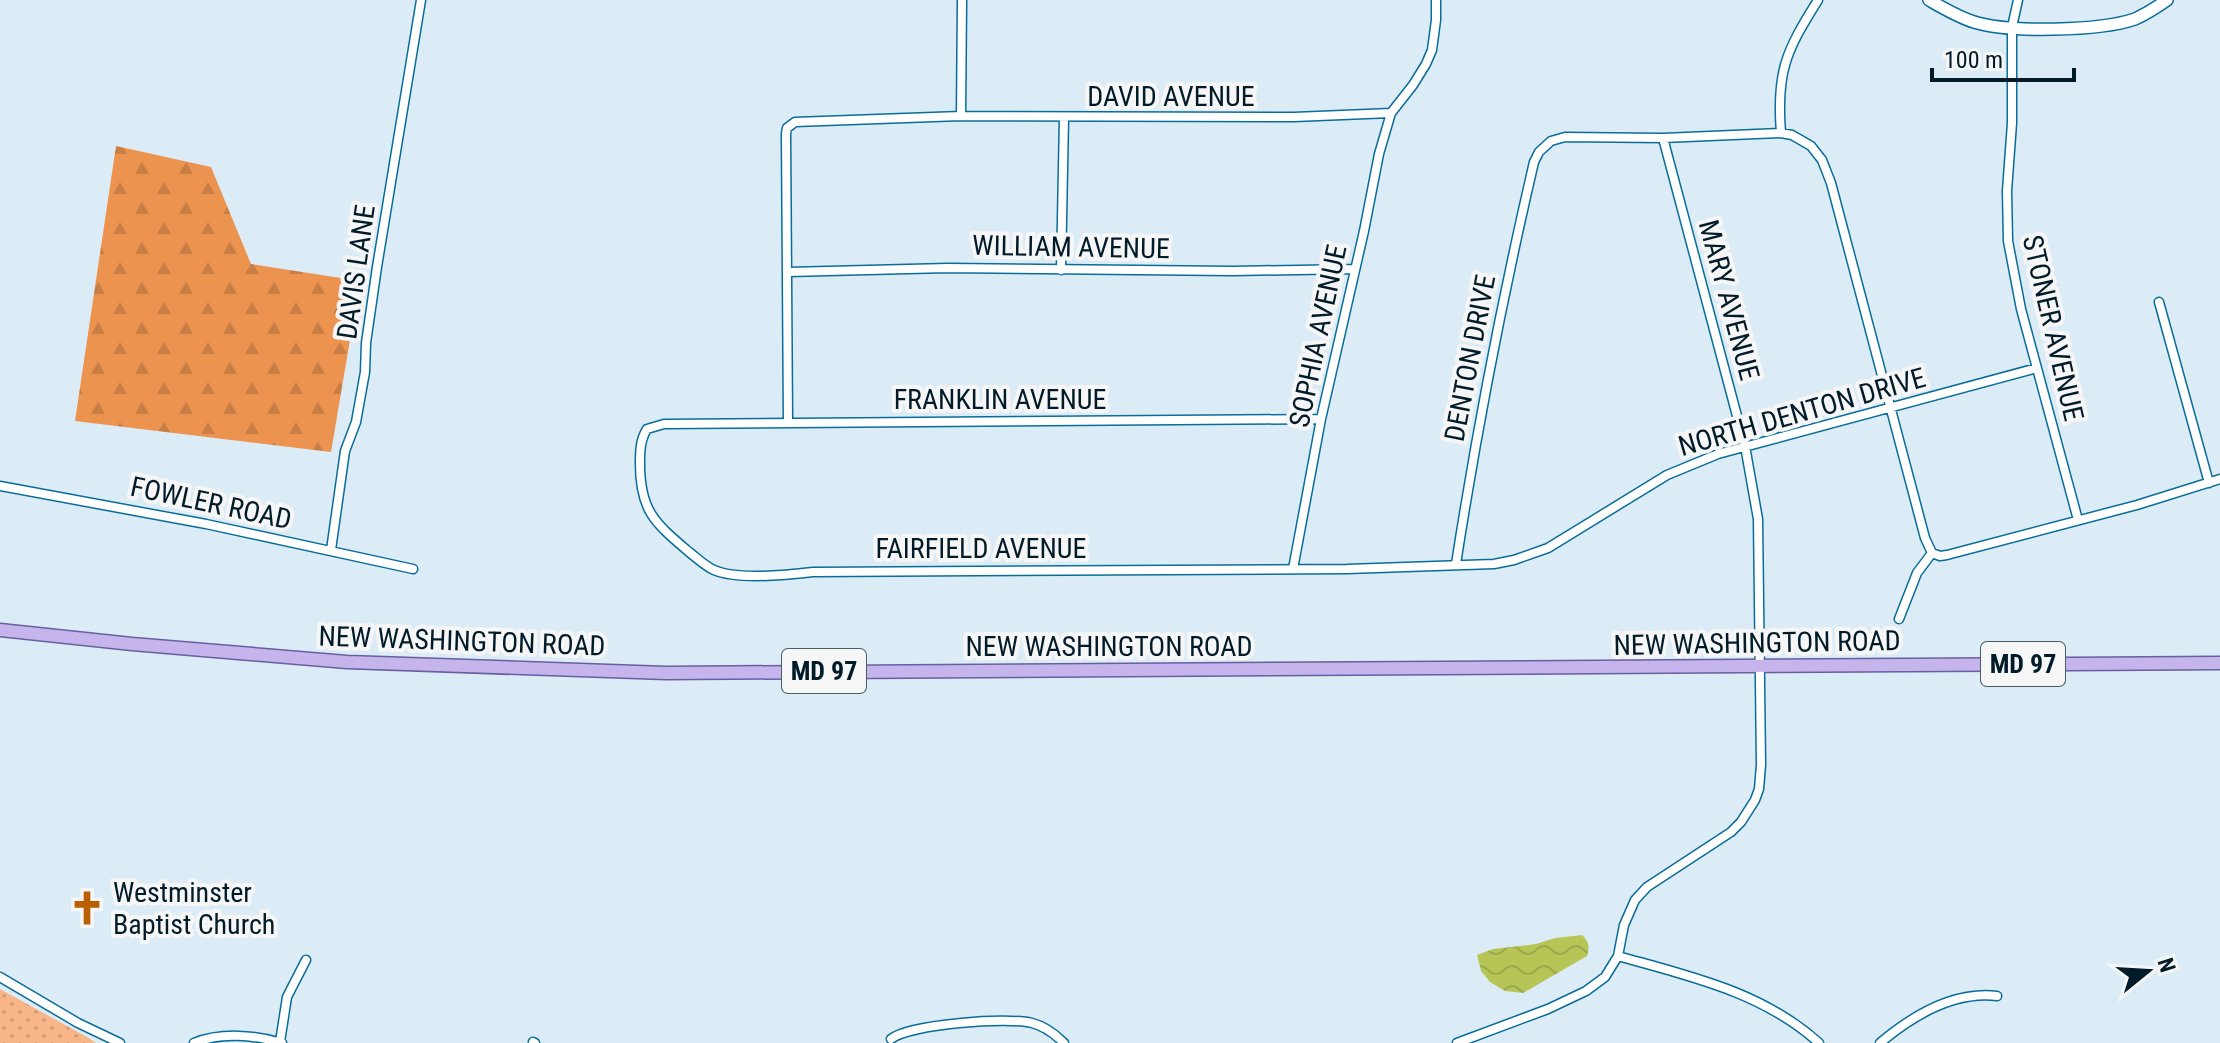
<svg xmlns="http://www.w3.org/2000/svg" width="2220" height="1043" viewBox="0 0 2220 1043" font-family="'Roboto Condensed',sans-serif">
	<defs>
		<pattern id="grass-dots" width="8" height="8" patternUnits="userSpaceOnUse" patternTransform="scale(2)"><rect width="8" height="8" fill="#f8b587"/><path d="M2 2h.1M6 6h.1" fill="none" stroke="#d39b75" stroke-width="1.8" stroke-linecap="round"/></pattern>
		<pattern id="forest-firs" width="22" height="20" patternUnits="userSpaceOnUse" patternTransform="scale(2)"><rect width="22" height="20" fill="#ed9350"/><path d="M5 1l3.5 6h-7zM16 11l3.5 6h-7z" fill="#c97e46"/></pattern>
		<pattern id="water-waves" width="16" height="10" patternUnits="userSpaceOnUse" patternTransform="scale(2)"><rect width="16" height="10" fill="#b7c557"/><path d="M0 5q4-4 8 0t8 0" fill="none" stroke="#9ca94c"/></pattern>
	</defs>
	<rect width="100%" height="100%" fill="#dcecf6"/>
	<path fill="url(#grass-dots)" d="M 0,989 L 87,1037 L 96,1043 L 0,1043 Z"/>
	<path fill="url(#forest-firs)" d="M 116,146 L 211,167 L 251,264 L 360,281 L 331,452 L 75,421 Z"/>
	<path fill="url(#water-waves)" d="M 1582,935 C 1589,942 1590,947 1587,956 L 1523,993 L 1505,991 L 1490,982 L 1481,971 L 1477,955 L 1493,949 L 1536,944 L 1555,938 Z"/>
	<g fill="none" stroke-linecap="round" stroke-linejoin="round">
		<g stroke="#086d99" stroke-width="11">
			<path id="minor" d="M 2018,0 L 2012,27 L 2012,123 L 2007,191 L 2008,241 L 2021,309 L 2078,520
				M 961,116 L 962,0
				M 1781,133 C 1776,72 1786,51 1818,0
				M 1061,270 L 1064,118
				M 788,272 L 948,268 L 1233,271 L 1355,269
				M 2159,302 L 2209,483
				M 1321,419 L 664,424 L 647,429 C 640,440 640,452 640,464 C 640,511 655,523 689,552 C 697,558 705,566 714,570 C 737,580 788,575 813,572 L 1347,569 L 1494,564 L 1514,560 L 1548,548 L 1667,475 L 1718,454 L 2037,368
				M 788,422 L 786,134 L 787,128 L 795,122 L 961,116 L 1294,117 L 1391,113
				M 0,486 L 206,524 L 413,569
				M 331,550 L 345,451 L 356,422 L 365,372 L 366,343 L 377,267 L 421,0
				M 1932,553 L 1940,556 L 1947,555 L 2137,505 L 2220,479
				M 1456,564 C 1477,429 1503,295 1534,162 L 1539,152 L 1551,141 L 1565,137 L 1663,138 L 1781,133 L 1792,135 L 1811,146 L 1822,160 L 1831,183 L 1925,538 L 1932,553
				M 1293,569 L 1321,419 L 1364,231 L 1379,154 L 1391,113 L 1413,85 L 1426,64 L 1432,50 L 1436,20 L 1436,0
				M 1899,619 L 1917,573 L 1932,553
				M 1618,956 C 1689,976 1763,992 1819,1043
				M 0,977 L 78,1023 L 120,1043
				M 891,1039 C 909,1024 1008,1017 1032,1023 C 1044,1026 1055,1034 1064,1043
				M 280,1042 L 287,997 L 306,960
				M 533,1042 L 535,1043
				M 194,1043 C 221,1032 255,1035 282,1043
				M 1457,1043 L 1548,1009 L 1586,991 L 1605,977 L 1618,956 L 1624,925 L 1635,900 L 1647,887 L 1731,832 L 1741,822 L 1755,800 L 1759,789 L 1761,765 L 1758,519 L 1745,446 L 1663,138
				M 1880,1043 C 1912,1016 1953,991 1997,996"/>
		</g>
		<g stroke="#086d99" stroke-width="14">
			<path id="secondary" d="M 1929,0 C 1943,8 1958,17 1974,22 C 2009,33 2100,31 2135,19 C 2146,14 2157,7 2167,0"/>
		</g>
		<g stroke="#675fa0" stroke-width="15">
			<path id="primary" d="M 0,630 L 132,644 L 347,662 L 666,673 L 2220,663"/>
		</g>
		<use href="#minor" stroke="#fff" stroke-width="8"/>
		<use href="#secondary" stroke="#fff" stroke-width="11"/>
		<use href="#primary" stroke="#c5b5ec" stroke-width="12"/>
	</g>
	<defs>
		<g id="church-bare" transform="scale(2.76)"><path d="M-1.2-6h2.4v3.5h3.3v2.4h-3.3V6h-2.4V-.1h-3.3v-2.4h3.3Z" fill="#b95f00" stroke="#f6f6f6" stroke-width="2.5" paint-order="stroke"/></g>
	</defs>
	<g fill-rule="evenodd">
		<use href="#church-bare" x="87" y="908"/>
	</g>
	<g text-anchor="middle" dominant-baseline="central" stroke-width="8" stroke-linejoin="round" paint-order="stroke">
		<g fill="#f6f6f6" stroke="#4a5d66" stroke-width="2">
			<rect x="1981" y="642" width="84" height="44" rx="6"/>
			<rect x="782" y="649" width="84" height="44" rx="6"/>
		</g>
		<g font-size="26" font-weight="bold" fill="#011b29">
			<text x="2023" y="664">MD 97</text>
			<text x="824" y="671">MD 97</text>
		</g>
		<g font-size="28" fill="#011b29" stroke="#f6f6f6">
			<text x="1171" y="96">DAVID AVENUE</text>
			<text transform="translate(1071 247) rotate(1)">WILLIAM AVENUE</text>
			<text transform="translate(356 272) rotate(-82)">DAVIS LANE</text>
			<text transform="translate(1729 300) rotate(75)">MARY AVENUE</text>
			<text transform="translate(2053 328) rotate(77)">STONER AVENUE</text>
			<text transform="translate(1318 336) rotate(-78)">SOPHIA AVENUE</text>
			<text transform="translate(1470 358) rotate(-79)">DENTON DRIVE</text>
			<text x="1000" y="399">FRANKLIN AVENUE</text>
			<text transform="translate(1802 412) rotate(-16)">NORTH DENTON DRIVE</text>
			<text transform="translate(211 503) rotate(12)">FOWLER ROAD</text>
			<text x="981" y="548">FAIRFIELD AVENUE</text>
			<text transform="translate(462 641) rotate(2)">NEW WASHINGTON ROAD</text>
			<text transform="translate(1757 643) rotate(-1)">NEW WASHINGTON ROAD</text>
			<text x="1109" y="646">NEW WASHINGTON ROAD</text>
		</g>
		<g font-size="28" fill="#011b29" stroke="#f6f6f6" text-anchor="start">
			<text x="113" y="892">Westminster<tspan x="113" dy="32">Baptist Church</tspan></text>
		</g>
	</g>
	<g transform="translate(2148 971) rotate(72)" stroke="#f6f6f6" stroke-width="6" paint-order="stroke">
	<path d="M0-6L14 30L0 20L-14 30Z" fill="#011b29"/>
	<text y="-12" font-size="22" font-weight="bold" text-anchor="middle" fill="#011b29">N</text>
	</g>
	<path d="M1932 68v12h142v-12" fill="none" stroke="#011b29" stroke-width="4"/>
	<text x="1944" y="68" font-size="24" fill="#011b29" stroke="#f6f6f6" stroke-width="6" paint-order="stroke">100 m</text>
</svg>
